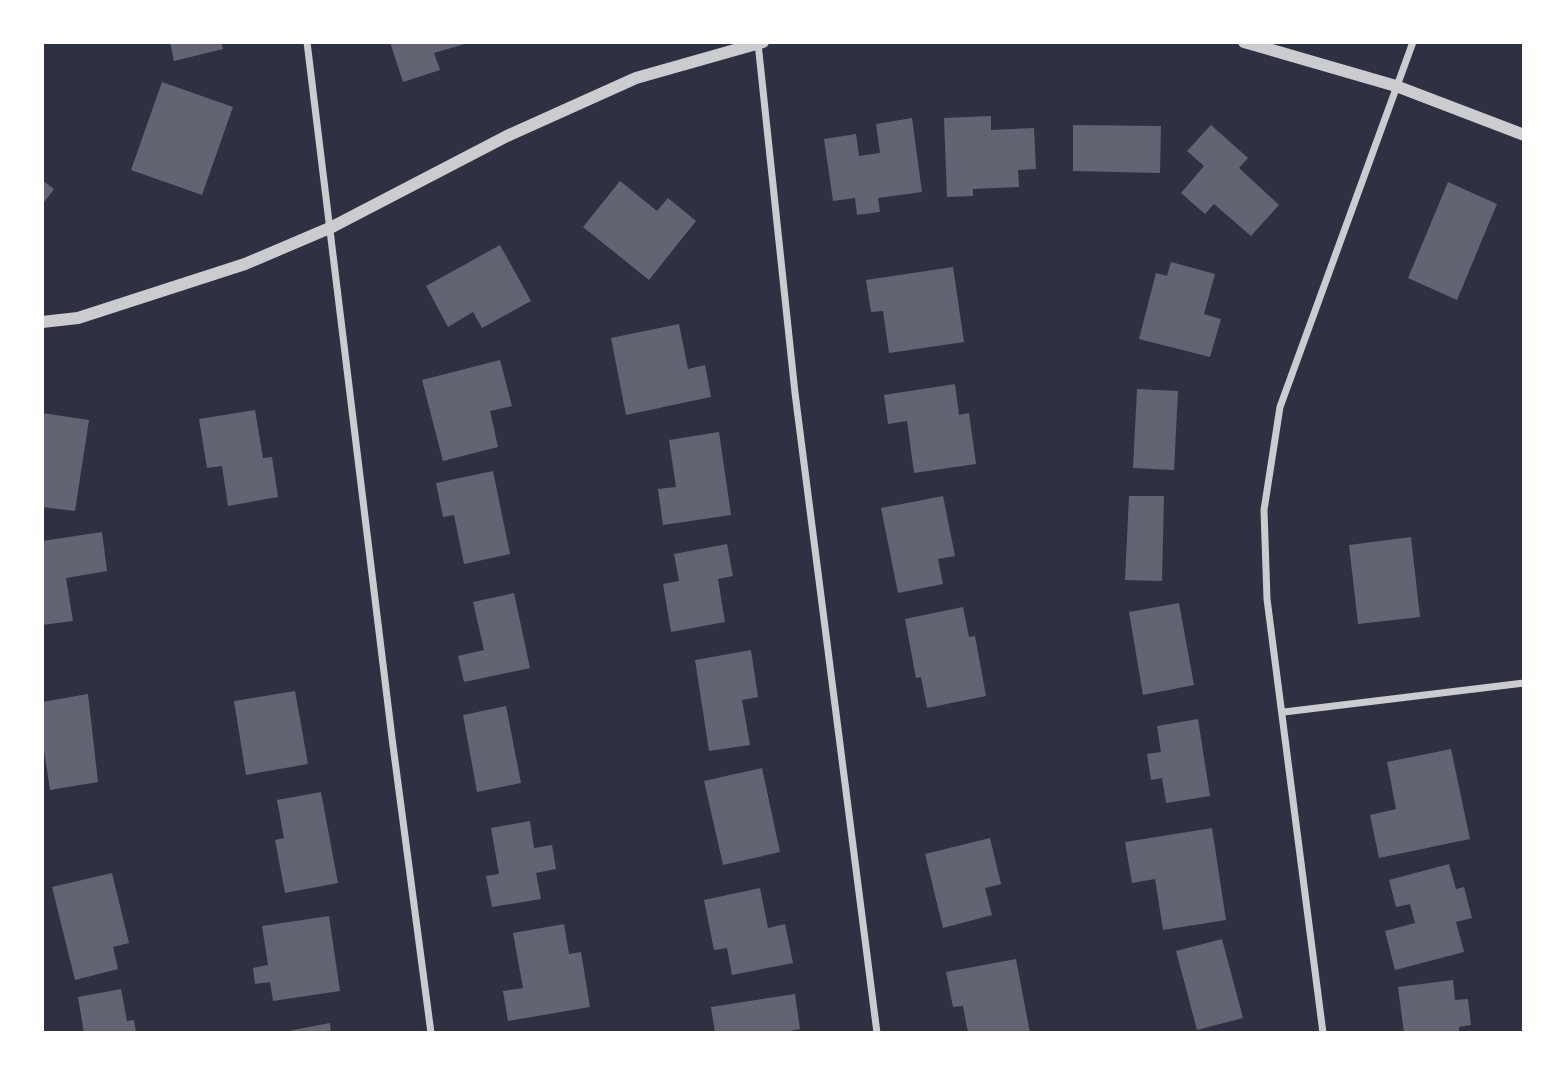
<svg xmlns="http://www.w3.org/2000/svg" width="1566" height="1075" viewBox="0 0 1566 1075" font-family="Rubik,sans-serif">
	<rect width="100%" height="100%" fill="#2d3142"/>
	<path fill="#626471" d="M 170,42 L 221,42 L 223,49 L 174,61 Z
		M 390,42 L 468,42 L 468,43 L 434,53 L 440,70 L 403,82 Z
		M 162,82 L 233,107 L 202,195 L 131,170 Z
		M 991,116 L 991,130 L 1034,128 L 1036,169 L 1018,170 L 1019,187 L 973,189 L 973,196 L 947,197 L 944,118 Z
		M 912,118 L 922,192 L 878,198 L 880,212 L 857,215 L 855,198 L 833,201 L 824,139 L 856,134 L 859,156 L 880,153 L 876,124 Z
		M 1073,125 L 1161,126 L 1160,173 L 1073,171 Z
		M 1211,125 L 1248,158 L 1239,168 L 1279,205 L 1251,236 L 1214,204 L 1205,214 L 1181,193 L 1204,166 L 1187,151 Z
		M 42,180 L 54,189 L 42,205 Z
		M 620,181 L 657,211 L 668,198 L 696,221 L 649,280 L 583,227 Z
		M 1448,182 L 1497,204 L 1457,300 L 1408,278 Z
		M 500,245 L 531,301 L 482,328 L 473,312 L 448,327 L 426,286 Z
		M 1171,262 L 1215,274 L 1204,314 L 1221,319 L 1210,357 L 1139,339 L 1156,273 L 1167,276 Z
		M 953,267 L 964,342 L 889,353 L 883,311 L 871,312 L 866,280 Z
		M 679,324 L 688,369 L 705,365 L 711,397 L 626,415 L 611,338 Z
		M 500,360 L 512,406 L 490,411 L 498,447 L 443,461 L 422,380 Z
		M 955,384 L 959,415 L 969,413 L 976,464 L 914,473 L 907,421 L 888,424 L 884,395 Z
		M 1137,389 L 1178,391 L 1174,470 L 1133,468 Z
		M 255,410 L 263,458 L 272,457 L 278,497 L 228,506 L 222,466 L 207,468 L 199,419 Z
		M 42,413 L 89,420 L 75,511 L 42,507 Z
		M 719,432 L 731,515 L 663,525 L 658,489 L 676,487 L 669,440 Z
		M 493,471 L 510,554 L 464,564 L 454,515 L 443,517 L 436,483 Z
		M 943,496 L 955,556 L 938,559 L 943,584 L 898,593 L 881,508 Z
		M 1129,496 L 1164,496 L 1162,581 L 1125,580 Z
		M 102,532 L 107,571 L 66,578 L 73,621 L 42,625 L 42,541 Z
		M 1411,537 L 1420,617 L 1358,624 L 1349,545 Z
		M 727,544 L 733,576 L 718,579 L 725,622 L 671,632 L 663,584 L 679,581 L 674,554 Z
		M 514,593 L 530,668 L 464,682 L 458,656 L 484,650 L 473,602 Z
		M 1179,603 L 1194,685 L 1143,695 L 1129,612 Z
		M 963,607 L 969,637 L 975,636 L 986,696 L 927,708 L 921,677 L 916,678 L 905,619 Z
		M 751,650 L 758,697 L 742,700 L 750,745 L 709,751 L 695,660 Z
		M 295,691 L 308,764 L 246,775 L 234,701 Z
		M 88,694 L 98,782 L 50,790 L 42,737 L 42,702 Z
		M 506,706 L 521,783 L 477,792 L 463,715 Z
		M 1198,719 L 1210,796 L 1166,803 L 1162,778 L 1151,780 L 1147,754 L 1161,752 L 1157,726 Z
		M 1451,749 L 1470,839 L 1379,858 L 1370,815 L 1396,809 L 1387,762 Z
		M 762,768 L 780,852 L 723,865 L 704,781 Z
		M 321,792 L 338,883 L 285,893 L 275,840 L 284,838 L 277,800 Z
		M 530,821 L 534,848 L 552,845 L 556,869 L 536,873 L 541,899 L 492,907 L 486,876 L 499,874 L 491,828 Z
		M 1212,828 L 1226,920 L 1163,930 L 1155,879 L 1132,883 L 1125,842 Z
		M 990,838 L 1001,884 L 985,888 L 992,915 L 943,928 L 925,854 Z
		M 1449,864 L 1456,889 L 1464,887 L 1472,918 L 1456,922 L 1464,952 L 1395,970 L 1385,931 L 1415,923 L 1410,904 L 1396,907 L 1389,880 Z
		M 112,873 L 129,943 L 113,947 L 118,969 L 75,980 L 52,887 Z
		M 760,888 L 768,928 L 785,924 L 793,963 L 732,975 L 727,948 L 714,950 L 704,900 Z
		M 329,916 L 340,991 L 273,1001 L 270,982 L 255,984 L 253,968 L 268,965 L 262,926 Z
		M 564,924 L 569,954 L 581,952 L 590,1007 L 508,1021 L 503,991 L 523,988 L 513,933 Z
		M 1222,939 L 1243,1018 L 1197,1030 L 1176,951 Z
		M 1016,959 L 1030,1033 L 968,1033 L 963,1006 L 953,1007 L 946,972 Z
		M 1453,980 L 1455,1000 L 1468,999 L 1471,1025 L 1459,1027 L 1459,1033 L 1404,1033 L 1398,987 Z
		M 121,989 L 127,1021 L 134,1020 L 136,1033 L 84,1033 L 78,997 Z
		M 795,994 L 800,1029 L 780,1033 L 715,1033 L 711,1007 Z
		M 330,1023 L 331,1033 L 283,1033 L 283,1032 Z"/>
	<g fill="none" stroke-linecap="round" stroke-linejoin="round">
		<path stroke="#caccd0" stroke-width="7" d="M 307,42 L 392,738 L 431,1033
			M 758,43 L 795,393 L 877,1033
			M 1284,712 L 1524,683
			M 1323,1033 L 1267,599 L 1264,510 L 1280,407 L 1413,42"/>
		<path stroke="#caccd0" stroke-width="12" d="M 1244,42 L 1396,86 L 1524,135
			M 42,322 L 78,318 L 245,264 L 332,227 L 507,136 L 636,78 L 763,42"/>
	</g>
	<rect width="1566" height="1075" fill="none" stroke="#ffffff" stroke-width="88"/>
</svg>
